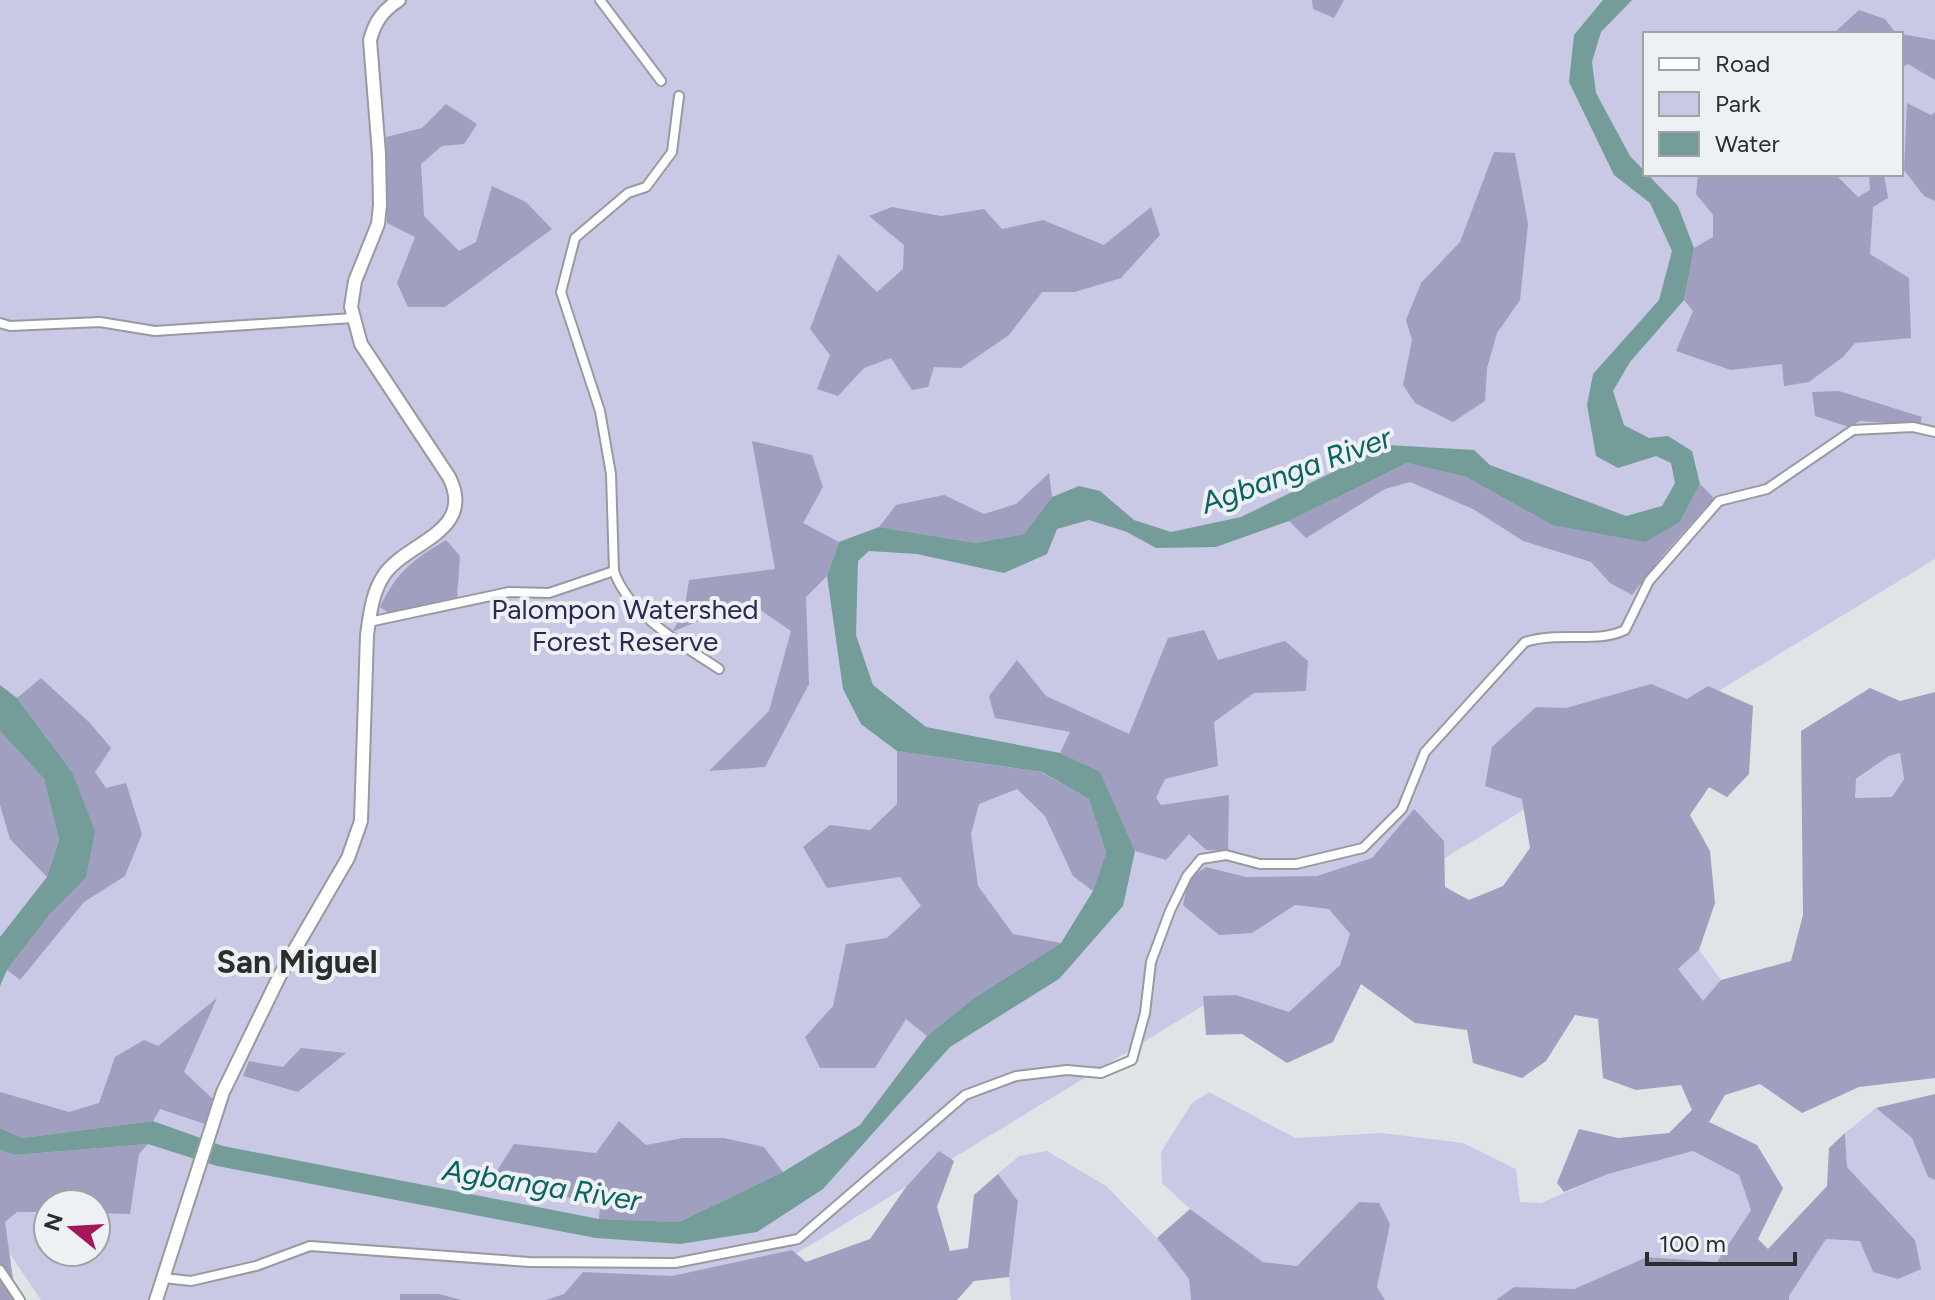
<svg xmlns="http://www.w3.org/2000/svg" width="1935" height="1300" viewBox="0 0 1935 1300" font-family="Figtree,sans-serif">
	<rect width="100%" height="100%" fill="#dfe4e7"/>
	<path fill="#c9c9e5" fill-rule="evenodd" d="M 0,0 L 1935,0 L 1935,559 L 1340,922 L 1350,934 L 1340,965 L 1289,1013 L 1236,995 L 1219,996 L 720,1300 L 41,1300 L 0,1239 ZM 1645,34 L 1901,34 L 1901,174 L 1645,174 ZM 48,1204 L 96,1204 L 96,1252 L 48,1252 Z
		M 1900,753 L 1904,779 L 1892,797 L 1854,798 L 1856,780 L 1889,755 Z
		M 1699,950 L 1721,980 L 1703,1002 L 1678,969 Z
		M 1209,1092 L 1295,1138 L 1382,1133 L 1463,1143 L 1516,1169 L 1520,1202 L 1541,1203 L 1608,1174 L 1693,1151 L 1739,1175 L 1751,1210 L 1717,1263 L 1647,1257 L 1574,1289 L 1514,1287 L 1496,1300 L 1385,1300 L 1376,1288 L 1390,1224 L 1359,1202 L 1297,1266 L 1263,1262 L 1190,1209 L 1162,1183 L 1161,1152 L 1192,1103 Z
		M 1876,1108 L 1912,1138 L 1928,1177 L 1935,1180 L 1935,1300 L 1789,1300 L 1789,1296 L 1826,1239 L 1915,1240 L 1847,1167 L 1845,1133 Z
		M 1047,1151 L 1106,1186 L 1157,1238 L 1189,1279 L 1191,1300 L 1011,1300 L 1009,1277 L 1018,1201 L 998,1174 L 1019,1156 Z"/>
	<path fill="#a09fbf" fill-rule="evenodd" d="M 1312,0 L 1344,0 L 1334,18 L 1313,9 Z
		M 1859,10 L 1885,19 L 1896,33 L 1900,34 L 1833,34 Z
		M 1901,34 L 1935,40 L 1935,80 L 1908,64 L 1901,68 Z
		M 1907,103 L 1931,115 L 1935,112 L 1935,201 L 1924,196 L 1904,170 Z
		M 446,104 L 477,124 L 464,144 L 442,146 L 421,164 L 424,216 L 459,251 L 476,242 L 492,186 L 526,202 L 552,229 L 445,307 L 408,307 L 397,283 L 415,237 L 387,223 L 386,137 L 422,128 Z
		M 1494,152 L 1515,153 L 1528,224 L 1520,300 L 1497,333 L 1487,368 L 1485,401 L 1453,422 L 1415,403 L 1403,385 L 1412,340 L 1406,320 L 1421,283 L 1460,242 Z
		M 1698,174 L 1835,174 L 1858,197 L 1870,190 L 1869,174 L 1884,174 L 1888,198 L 1873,207 L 1870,254 L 1909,278 L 1911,338 L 1855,343 L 1843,357 L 1809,382 L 1784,386 L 1782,364 L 1731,370 L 1676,351 L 1693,311 L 1684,300 L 1694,248 L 1713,237 L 1713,215 L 1696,194 Z
		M 892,207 L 941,216 L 984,209 L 1002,229 L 1043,220 L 1104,245 L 1151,207 L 1160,235 L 1121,278 L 1075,292 L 1042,292 L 1009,335 L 961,368 L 934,367 L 928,387 L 912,390 L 891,358 L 864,368 L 838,396 L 817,389 L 830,355 L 810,329 L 838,254 L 877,292 L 903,269 L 904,245 L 869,216 Z
		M 1839,391 L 1922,417 L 1920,425 L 1860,421 L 1849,427 L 1815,416 L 1812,392 Z
		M 752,441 L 812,455 L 823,487 L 803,523 L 839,542 L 827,576 L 806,597 L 809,684 L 765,767 L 709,771 L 769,711 L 791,631 L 747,601 L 672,632 L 684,613 L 689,580 L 775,569 Z
		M 1407,463 L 1466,477 L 1552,525 L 1680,522 L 1700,484 L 1714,498 L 1663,555 L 1632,595 L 1610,583 L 1591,562 L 1523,541 L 1473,509 L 1410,482 L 1385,489 L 1306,538 L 1289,521 Z
		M 1049,473 L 1052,497 L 1024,534 L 976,543 L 879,527 L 896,505 L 944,495 L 984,514 L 1016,504 Z
		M 446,540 L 460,556 L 457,598 L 390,614 L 380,607 C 397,571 413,560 446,540 Z
		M 1204,630 L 1218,660 L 1285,641 L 1308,661 L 1306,691 L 1254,693 L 1214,722 L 1218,766 L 1165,779 L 1156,798 L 1161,805 L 1229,795 L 1228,851 L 1206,850 L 1189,834 L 1166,860 L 1135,851 L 1100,773 L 1060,753 L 1070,732 L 995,718 L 989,696 L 1017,660 L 1046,696 L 1129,734 L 1168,638 Z
		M 41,678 L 90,723 L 111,748 L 95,772 L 106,788 L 126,783 L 142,834 L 125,876 L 84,902 L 20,980 L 7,970 L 50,914 L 86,878 L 72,772 L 17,698 Z
		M 1651,684 L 1687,699 L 1708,686 L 1753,706 L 1749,774 L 1727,797 L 1709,787 L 1690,815 L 1710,851 L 1715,903 L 1699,950 L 1678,969 L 1703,1001 L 1721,980 L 1791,961 L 1803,915 L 1801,731 L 1870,688 L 1900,701 L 1935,692 L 1935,1078 L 1859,1087 L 1802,1113 L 1760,1084 L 1725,1095 L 1709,1122 L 1757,1145 L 1783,1188 L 1758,1239 L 1768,1249 L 1827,1186 L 1829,1148 L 1845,1133 L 1847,1167 L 1915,1240 L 1921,1269 L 1898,1279 L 1873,1272 L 1860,1241 L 1826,1239 L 1789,1296 L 1789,1300 L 1496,1300 L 1514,1287 L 1574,1289 L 1647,1257 L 1717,1262 L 1751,1210 L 1739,1175 L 1693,1151 L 1608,1174 L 1564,1192 L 1557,1183 L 1579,1129 L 1618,1138 L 1669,1133 L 1692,1110 L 1681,1085 L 1636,1090 L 1603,1078 L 1598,1019 L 1575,1015 L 1546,1061 L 1522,1078 L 1473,1063 L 1467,1030 L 1415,1023 L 1361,984 L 1333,1042 L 1287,1063 L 1242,1034 L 1206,1035 L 1203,996 L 1236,995 L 1289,1012 L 1340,965 L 1350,934 L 1329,909 L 1295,905 L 1252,933 L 1219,935 L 1183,905 L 1189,878 L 1206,867 L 1246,877 L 1317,876 L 1372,858 L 1414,809 L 1444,841 L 1445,887 L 1469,900 L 1503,886 L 1530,848 L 1522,799 L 1485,786 L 1492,747 L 1536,707 L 1566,708 ZM 1900,753 L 1904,779 L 1892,797 L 1855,798 L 1856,779 L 1889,756 Z
		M 0,731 L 44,779 L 59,840 L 47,877 L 10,839 L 0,805 Z
		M 897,751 L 1041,772 L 1089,799 L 1106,853 L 1093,891 L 1073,876 L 1045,816 L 1017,789 L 979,804 L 971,834 L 978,886 L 1013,934 L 1061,943 L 974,998 L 927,1036 L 906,1019 L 875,1068 L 820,1068 L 805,1037 L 833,1006 L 846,944 L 887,938 L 921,906 L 900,877 L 827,888 L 803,847 L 830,825 L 870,830 L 897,804 Z
		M 217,998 L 184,1072 L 214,1100 L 205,1124 L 160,1109 L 153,1121 L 22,1138 L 0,1128 L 0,1092 L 69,1112 L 99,1103 L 115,1057 L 144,1040 L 158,1046 Z
		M 301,1048 L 346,1053 L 298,1092 L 243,1076 L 249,1061 L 283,1067 Z
		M 1935,1094 L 1935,1180 L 1928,1177 L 1912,1138 L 1876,1108 Z
		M 619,1121 L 646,1145 L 683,1138 L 724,1138 L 764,1147 L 783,1172 L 679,1222 L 599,1219 L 600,1204 L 490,1182 L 514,1144 L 596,1153 Z
		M 148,1144 L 139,1154 L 130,1214 L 96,1213 L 96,1204 L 48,1204 L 48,1212 L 17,1212 L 5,1222 L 16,1300 L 0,1300 L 0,1150 L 15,1155 Z
		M 939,1151 L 954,1161 L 937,1207 L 950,1251 L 968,1248 L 974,1195 L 998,1174 L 1018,1201 L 1009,1277 L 974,1281 L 957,1300 L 546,1300 L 564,1294 L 583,1272 L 672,1276 L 792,1250 L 806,1262 L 870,1239 L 906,1187 Z
		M 1359,1202 L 1379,1203 L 1390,1224 L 1377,1287 L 1385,1300 L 1191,1300 L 1189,1279 L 1157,1238 L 1190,1209 L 1263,1262 L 1297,1266 Z
		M 400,1294 L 439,1294 L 462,1300 L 400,1300 Z"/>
	<path fill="#749d99" d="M 1603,0 L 1632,0 L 1601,32 L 1592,62 L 1596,93 L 1630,156 L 1678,206 L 1694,248 L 1684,300 L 1630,362 L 1613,391 L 1624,425 L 1649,438 L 1668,436 L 1692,451 L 1700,484 L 1680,522 L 1645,542 L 1552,525 L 1466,477 L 1407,463 L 1289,521 L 1216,547 L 1156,548 L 1127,532 L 1089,520 L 1057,529 L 1047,554 L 1004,573 L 917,554 L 869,551 L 858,561 L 856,635 L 873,685 L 926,727 L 1060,753 L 1100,772 L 1135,851 L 1123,906 L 1059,979 L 950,1047 L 823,1189 L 757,1232 L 680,1244 L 596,1238 L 217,1166 L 148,1144 L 15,1155 L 0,1150 L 0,1128 L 22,1138 L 153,1121 L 223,1146 L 599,1219 L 679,1222 L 783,1172 L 860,1125 L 927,1036 L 974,998 L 1061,943 L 1093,891 L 1106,853 L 1089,799 L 1042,772 L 897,751 L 861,724 L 843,689 L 827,576 L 839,542 L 879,527 L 976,543 L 1024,534 L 1052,497 L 1079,486 L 1100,491 L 1134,520 L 1171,532 L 1241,517 L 1388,445 L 1474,450 L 1490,465 L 1626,516 L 1662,506 L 1675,483 L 1671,463 L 1656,456 L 1618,468 L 1596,456 L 1587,405 L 1593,374 L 1659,300 L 1672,251 L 1650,203 L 1614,175 L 1569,82 L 1574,35 Z
		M 0,685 L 17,698 L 72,772 L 95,831 L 86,878 L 50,914 L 7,970 L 0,986 L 0,937 L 47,877 L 59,840 L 44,779 L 0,731 Z"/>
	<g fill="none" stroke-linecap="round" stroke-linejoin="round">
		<g stroke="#979b9e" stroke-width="12">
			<path id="minor" d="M 600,0 L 661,81
				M 679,96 L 672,152 L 646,187 L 628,193 L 575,238 L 561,292 L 600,411 L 611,474 L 614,571 C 628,614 683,645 719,669
				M 0,323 L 10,326 L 100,322 L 155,331 L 353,318
				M 369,622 L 509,592 L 549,593 L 614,571
				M 0,1270 L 20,1300
				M 164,1278 L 191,1281 L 256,1266 L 310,1246 L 529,1262 L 675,1263 L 798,1239 L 965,1095 L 1016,1076 L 1067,1070 L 1101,1073 L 1132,1060 L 1145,1013 L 1151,962 L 1170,911 L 1187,876 L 1201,859 L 1226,855 L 1260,864 L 1296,864 L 1363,848 L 1402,809 L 1425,752 L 1525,642 C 1561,631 1596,644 1625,630 L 1649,581 L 1719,501 L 1767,489 L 1853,430 L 1913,427 L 1935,432"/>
		</g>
		<g stroke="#979b9e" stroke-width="16">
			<path id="secondary" d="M 156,1300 L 223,1092 L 280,975 L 348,858 L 361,821 L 367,635 C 370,614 372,593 384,575 C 406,542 477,532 449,477 L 361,344 L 351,307 L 355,281 L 378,224 L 380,205 L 379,154 L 370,40 C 375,22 382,11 399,0"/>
		</g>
		<use href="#minor" stroke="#fff" stroke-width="8"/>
		<use href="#secondary" stroke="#fff" stroke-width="12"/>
	</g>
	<g text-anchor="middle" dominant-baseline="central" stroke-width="8" stroke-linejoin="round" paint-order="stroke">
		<g font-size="28" fill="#2d2853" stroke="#edf1f4">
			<text x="625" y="609">Palompon Watershed<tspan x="625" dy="32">Forest Reserve</tspan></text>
		</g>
		<g font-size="30" font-style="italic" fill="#0a635e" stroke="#edf1f4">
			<text transform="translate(1296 470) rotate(-20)">Agbanga River</text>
			<text transform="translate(542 1185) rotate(9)">Agbanga River</text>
		</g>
		<g font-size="32" font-weight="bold" fill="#2b2d2e" stroke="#edf1f4">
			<text x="297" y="962">San Miguel</text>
		</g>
	</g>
	<rect x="1643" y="32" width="260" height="144" fill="#edf1f4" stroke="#9fa3a5" stroke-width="2"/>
	<rect x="1659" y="58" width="40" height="12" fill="#ffffff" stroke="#9fa3a5" stroke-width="2"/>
	<text x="1715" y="72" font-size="24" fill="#2b2d2e">Road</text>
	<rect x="1659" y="92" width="40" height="24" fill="#c9c9e5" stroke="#9fa3a5" stroke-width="2"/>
	<text x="1715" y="112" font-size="24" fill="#2b2d2e">Park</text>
	<rect x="1659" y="132" width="40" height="24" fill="#749d99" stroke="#9fa3a5" stroke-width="2"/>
	<text x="1715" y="152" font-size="24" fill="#2b2d2e">Water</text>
	<g transform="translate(72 1228) rotate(288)"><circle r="38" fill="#edf1f4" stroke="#9fa3a5" stroke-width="2"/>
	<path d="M0-6L14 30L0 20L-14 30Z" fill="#a5165a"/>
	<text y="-12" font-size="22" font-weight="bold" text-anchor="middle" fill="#2b2d2e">N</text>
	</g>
	<path d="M1647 1252v12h148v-12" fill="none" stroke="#2b2d2e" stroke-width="4"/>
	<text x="1659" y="1252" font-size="24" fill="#2b2d2e" stroke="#edf1f4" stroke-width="6" paint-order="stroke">100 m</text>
</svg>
